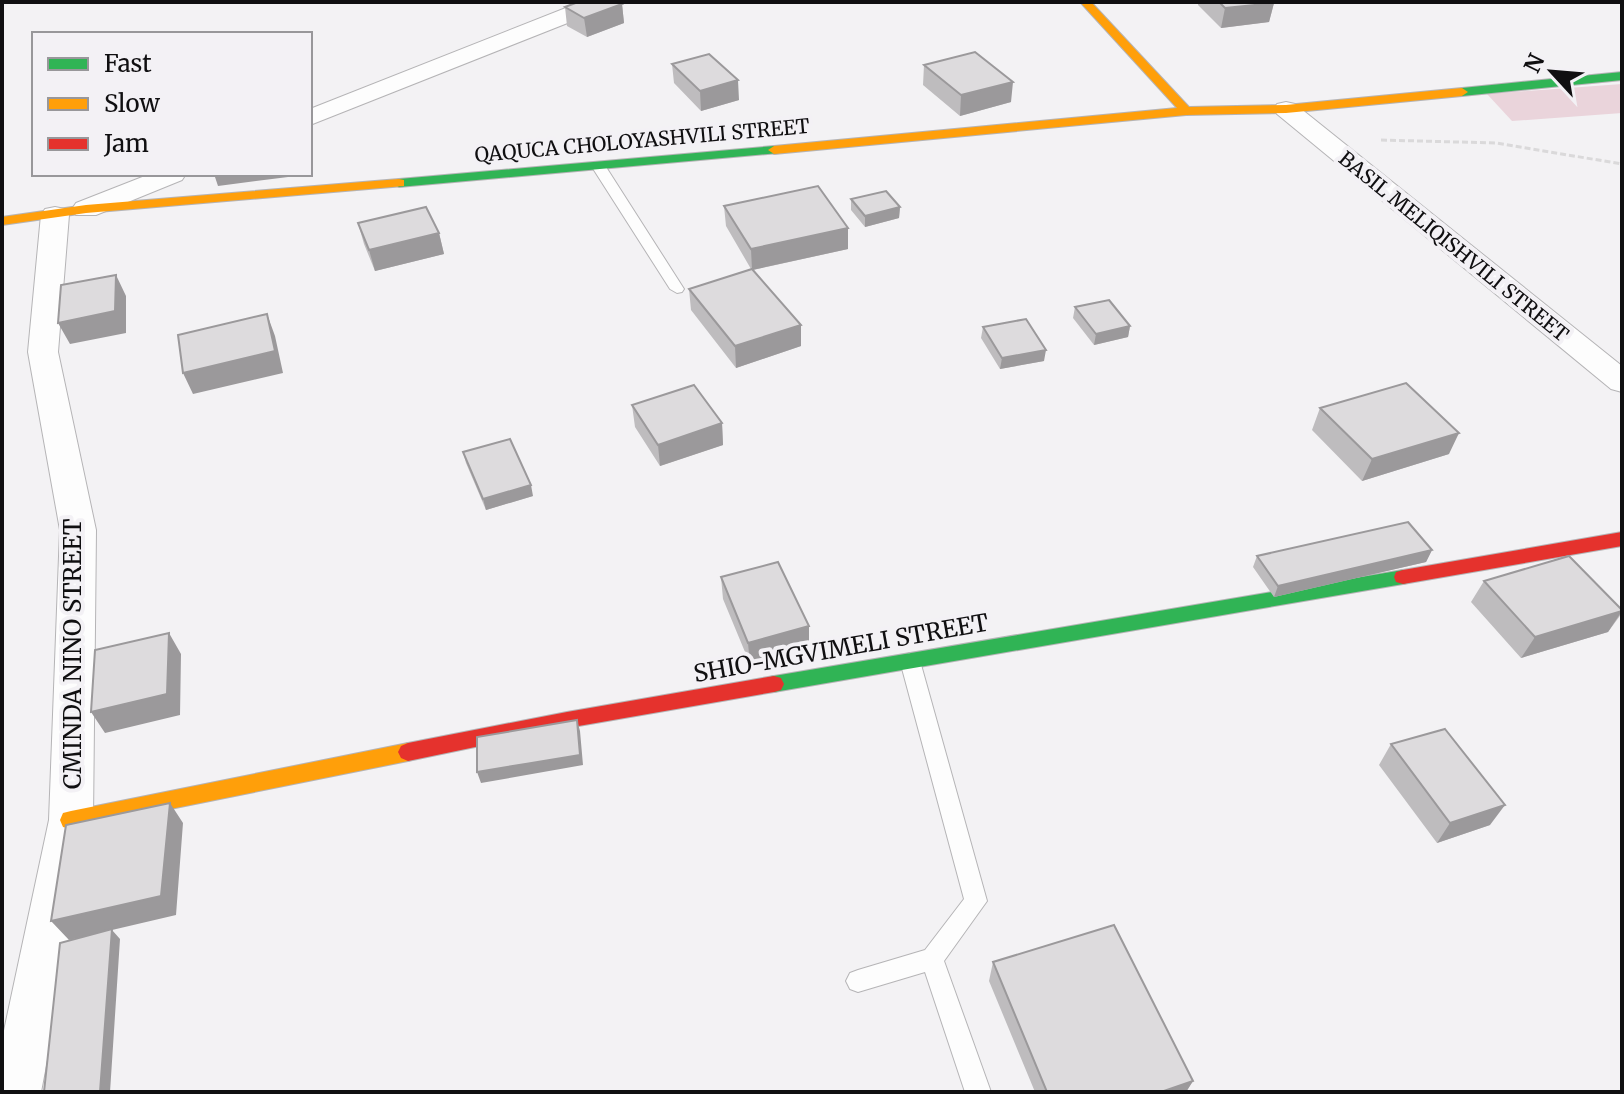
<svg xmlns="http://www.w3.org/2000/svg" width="1624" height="1094" viewBox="0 0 1624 1094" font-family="Merriweather,serif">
	<rect width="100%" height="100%" fill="#f3f2f4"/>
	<path fill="#ead4db" d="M 1622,84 L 1622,113 L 1512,121 L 1487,94 Z"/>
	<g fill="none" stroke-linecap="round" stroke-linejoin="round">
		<g stroke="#b5b4b6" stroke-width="2">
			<path id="lane" d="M 599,163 L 606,167 L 684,289 L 682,292 L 677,293 L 670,289 L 592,167 Z
				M 910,653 L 917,656 L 920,661 L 987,901 L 944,961 L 991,1092 L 965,1092 L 925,972 L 858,992 L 850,989 L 846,981 L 850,973 L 858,970 L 925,950 L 964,899 L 900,661 L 903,656 Z"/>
		</g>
		<g stroke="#b5b4b6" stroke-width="2">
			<path id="street" d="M 581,2 L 611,2 L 608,7 L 310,125 L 310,109 Z
				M 1286,102 L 1295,104 L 1622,366 L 1622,392 L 1611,389 L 1277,114 L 1274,109 L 1277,104 Z
				M 150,174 L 186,174 L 182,180 L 96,215 L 76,215 L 72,209 L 76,203 Z
				M 55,207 L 65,209 L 69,215 L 58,352 L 96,530 L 93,820 L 41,1092 L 2,1092 L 2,1040 L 49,820 L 60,530 L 28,352 L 41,215 L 45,209 Z"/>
		</g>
		<g stroke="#b5b4b6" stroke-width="2">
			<path id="fast" d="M 1622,72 L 1622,80 L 1462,96 L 1456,92 L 1462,88 Z
				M 774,146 L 779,147 L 779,153 L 399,187 L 392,183 L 399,179 Z
				M 1403,570 L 1410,572 L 1412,577 L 1410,582 L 1403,584 L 774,692 L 767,690 L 764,684 L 767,678 L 774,676 Z"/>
		</g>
		<g stroke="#b5b4b6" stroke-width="2">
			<path id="slow" d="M 1080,2 L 1091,2 L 1189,107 L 1286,105 L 1462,88 L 1468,92 L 1462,96 L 1286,113 L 1186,115 L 774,154 L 768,150 L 774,146 L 1177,108 Z
				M 399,179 L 404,180 L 404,186 L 86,213 L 2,225 L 2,217 L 86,205 Z
				M 408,743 L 415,746 L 418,752 L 415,758 L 408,761 L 71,829 L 63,827 L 60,820 L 63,813 L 71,811 Z"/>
		</g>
		<g stroke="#b5b4b6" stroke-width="2">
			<path id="jam" d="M 1622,532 L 1622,546 L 1403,584 L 1396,582 L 1394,577 L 1396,572 L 1403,570 Z
				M 774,676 L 781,678 L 784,684 L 781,690 L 774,692 L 567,728 L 408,761 L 401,758 L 398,752 L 401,746 L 408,743 L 567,712 Z"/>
		</g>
		<path stroke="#dad9da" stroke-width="3" stroke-dasharray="6 3" stroke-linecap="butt" d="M 1381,140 L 1496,143 L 1622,164"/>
		<use href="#lane" fill="#fdfdfd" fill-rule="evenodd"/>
		<use href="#street" fill="#fdfdfd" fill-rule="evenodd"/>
		<use href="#fast" fill="#30b455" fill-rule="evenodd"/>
		<use href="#slow" fill="#ff9f0a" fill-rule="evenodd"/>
		<use href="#jam" fill="#e5322d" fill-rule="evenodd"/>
	</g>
	<path fill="#bebcbe" d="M 1198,2 L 1273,2 L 1274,3 L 1269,22 L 1221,28 L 1198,5 Z
		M 622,4 L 624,23 L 587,37 L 567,26 L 565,7 Z
		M 672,64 L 739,100 L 701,111 L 674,83 Z
		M 924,65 L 1011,102 L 960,116 L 923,85 Z
		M 851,199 L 900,207 L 899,218 L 865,227 L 851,210 Z
		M 724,206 L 848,228 L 848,249 L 753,270 L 801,325 L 801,346 L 736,368 L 691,310 L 689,289 L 751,269 L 726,226 Z
		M 358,223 L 439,233 L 444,254 L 375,271 L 364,244 Z
		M 1075,307 L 1130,326 L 1128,337 L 1094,345 L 1073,318 Z
		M 983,327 L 1044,361 L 1000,369 L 981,338 Z
		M 632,405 L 722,423 L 723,445 L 660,466 L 635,427 Z
		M 1320,408 L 1449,454 L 1362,481 L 1312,430 Z
		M 463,452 L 533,496 L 486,510 L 466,463 Z
		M 1432,550 L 1426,562 L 1274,597 L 1253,567 L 1257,556 Z
		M 721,577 L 809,626 L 809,648 L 750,664 L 723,599 Z
		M 1484,581 L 1622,610 L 1622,613 L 1608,632 L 1521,658 L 1471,602 Z
		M 1391,744 L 1490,825 L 1437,843 L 1379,765 Z
		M 993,962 L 1193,1081 L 1186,1092 L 1035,1092 L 989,981 Z"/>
	<path fill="#9b999b" d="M 1274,3 L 1269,22 L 1221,28 L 1225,8 Z
		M 622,4 L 624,23 L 587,37 L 584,18 Z
		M 738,80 L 739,100 L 701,111 L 700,91 Z
		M 1013,82 L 1011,102 L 960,116 L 961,95 Z
		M 214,174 L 288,174 L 288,177 L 218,186 Z
		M 900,207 L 899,218 L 865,227 L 865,216 Z
		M 848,228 L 848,249 L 752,270 L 751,249 Z
		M 439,233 L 444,254 L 375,271 L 369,250 Z
		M 116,275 L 126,296 L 126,333 L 70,344 L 58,323 Z
		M 267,314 L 275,336 L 283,373 L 193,394 L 183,373 Z
		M 801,325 L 801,346 L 736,368 L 735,346 Z
		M 1130,326 L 1128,337 L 1094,345 L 1096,334 Z
		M 1046,350 L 1044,361 L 1000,369 L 1002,358 Z
		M 722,423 L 723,445 L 660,466 L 658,445 Z
		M 1459,433 L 1449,454 L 1362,481 L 1372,459 Z
		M 531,485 L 533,496 L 486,510 L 483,499 Z
		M 1432,550 L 1426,562 L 1274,597 L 1278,586 Z
		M 1622,611 L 1608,632 L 1521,658 L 1535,637 Z
		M 809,626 L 809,648 L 750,664 L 748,643 Z
		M 169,633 L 181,654 L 180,715 L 105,733 L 91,712 Z
		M 577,720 L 580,731 L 583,765 L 481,783 L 477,772 Z
		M 170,803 L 183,823 L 176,915 L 112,930 L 120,939 L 110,1092 L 100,1092 L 112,930 L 69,940 L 51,921 Z
		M 1505,805 L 1490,825 L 1437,843 L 1450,823 Z
		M 1193,1081 L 1186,1092 L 1161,1092 Z"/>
	<path fill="#dddbdd" stroke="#9b999b" stroke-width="2" d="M 578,2 L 619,2 L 622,4 L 584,18 L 565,7 Z
		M 1219,2 L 1273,2 L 1274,3 L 1225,8 Z
		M 975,52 L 1013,82 L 961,95 L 924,65 Z
		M 709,54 L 738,80 L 700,91 L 672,64 Z
		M 818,186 L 848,228 L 751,249 L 724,206 Z
		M 886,191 L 900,207 L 865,216 L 851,199 Z
		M 426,207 L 439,233 L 369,250 L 358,223 Z
		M 752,269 L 801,325 L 735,346 L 689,289 Z
		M 116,275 L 115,311 L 58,323 L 61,285 Z
		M 1109,300 L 1130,326 L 1096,334 L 1075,307 Z
		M 267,314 L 275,351 L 183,373 L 178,335 Z
		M 1026,319 L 1046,350 L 1002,358 L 983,327 Z
		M 1406,383 L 1459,433 L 1372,459 L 1320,408 Z
		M 694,385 L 722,423 L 658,445 L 632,405 Z
		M 510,439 L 531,485 L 483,499 L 463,452 Z
		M 1408,522 L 1432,550 L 1278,586 L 1257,556 Z
		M 1569,556 L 1622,610 L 1622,611 L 1535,637 L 1484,581 Z
		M 778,562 L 809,626 L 748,643 L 721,577 Z
		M 169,633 L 167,694 L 91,712 L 95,650 Z
		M 577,720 L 580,755 L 477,772 L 477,737 Z
		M 1445,729 L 1505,805 L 1450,823 L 1391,744 Z
		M 170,803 L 161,896 L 51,921 L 66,825 Z
		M 1114,925 L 1193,1081 L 1161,1092 L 1047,1092 L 993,962 Z
		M 112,929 L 100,1092 L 44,1092 L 60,943 Z"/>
	<g text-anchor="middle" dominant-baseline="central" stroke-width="8" stroke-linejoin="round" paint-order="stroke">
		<g font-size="20" fill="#100f11" stroke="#f3f1f5">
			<text transform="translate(642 140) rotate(-5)">QAQUCA CHOLOYASHVILI STREET</text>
			<text transform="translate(1454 246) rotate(39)">BASIL MELIQISHVILI STREET</text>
		</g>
		<g font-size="24" fill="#100f11" stroke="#f3f1f5">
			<text transform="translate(841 648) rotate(-10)">SHIO-MGVIMELI STREET</text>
			<text transform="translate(72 654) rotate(-90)">CMINDA NINO STREET</text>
		</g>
	</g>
	<rect width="1624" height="1094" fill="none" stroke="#100f11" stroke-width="8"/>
	<rect x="32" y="32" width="280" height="144" fill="#f3f1f5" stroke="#98979a" stroke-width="2"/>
	<rect x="48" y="58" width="40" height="12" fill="#30b455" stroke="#98979a" stroke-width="2"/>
	<text x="104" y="72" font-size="24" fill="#100f11">Fast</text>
	<rect x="48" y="98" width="40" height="12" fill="#ff9f0a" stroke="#98979a" stroke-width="2"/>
	<text x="104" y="112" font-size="24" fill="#100f11">Slow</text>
	<rect x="48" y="138" width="40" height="12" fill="#e5322d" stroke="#98979a" stroke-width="2"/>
	<text x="104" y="152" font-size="24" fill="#100f11">Jam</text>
	<g transform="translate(1552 72) rotate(296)" stroke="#f3f1f5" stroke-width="6" paint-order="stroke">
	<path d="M0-6L14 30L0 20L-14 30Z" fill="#100f11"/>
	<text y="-12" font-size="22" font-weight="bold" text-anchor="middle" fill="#100f11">N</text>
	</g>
</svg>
